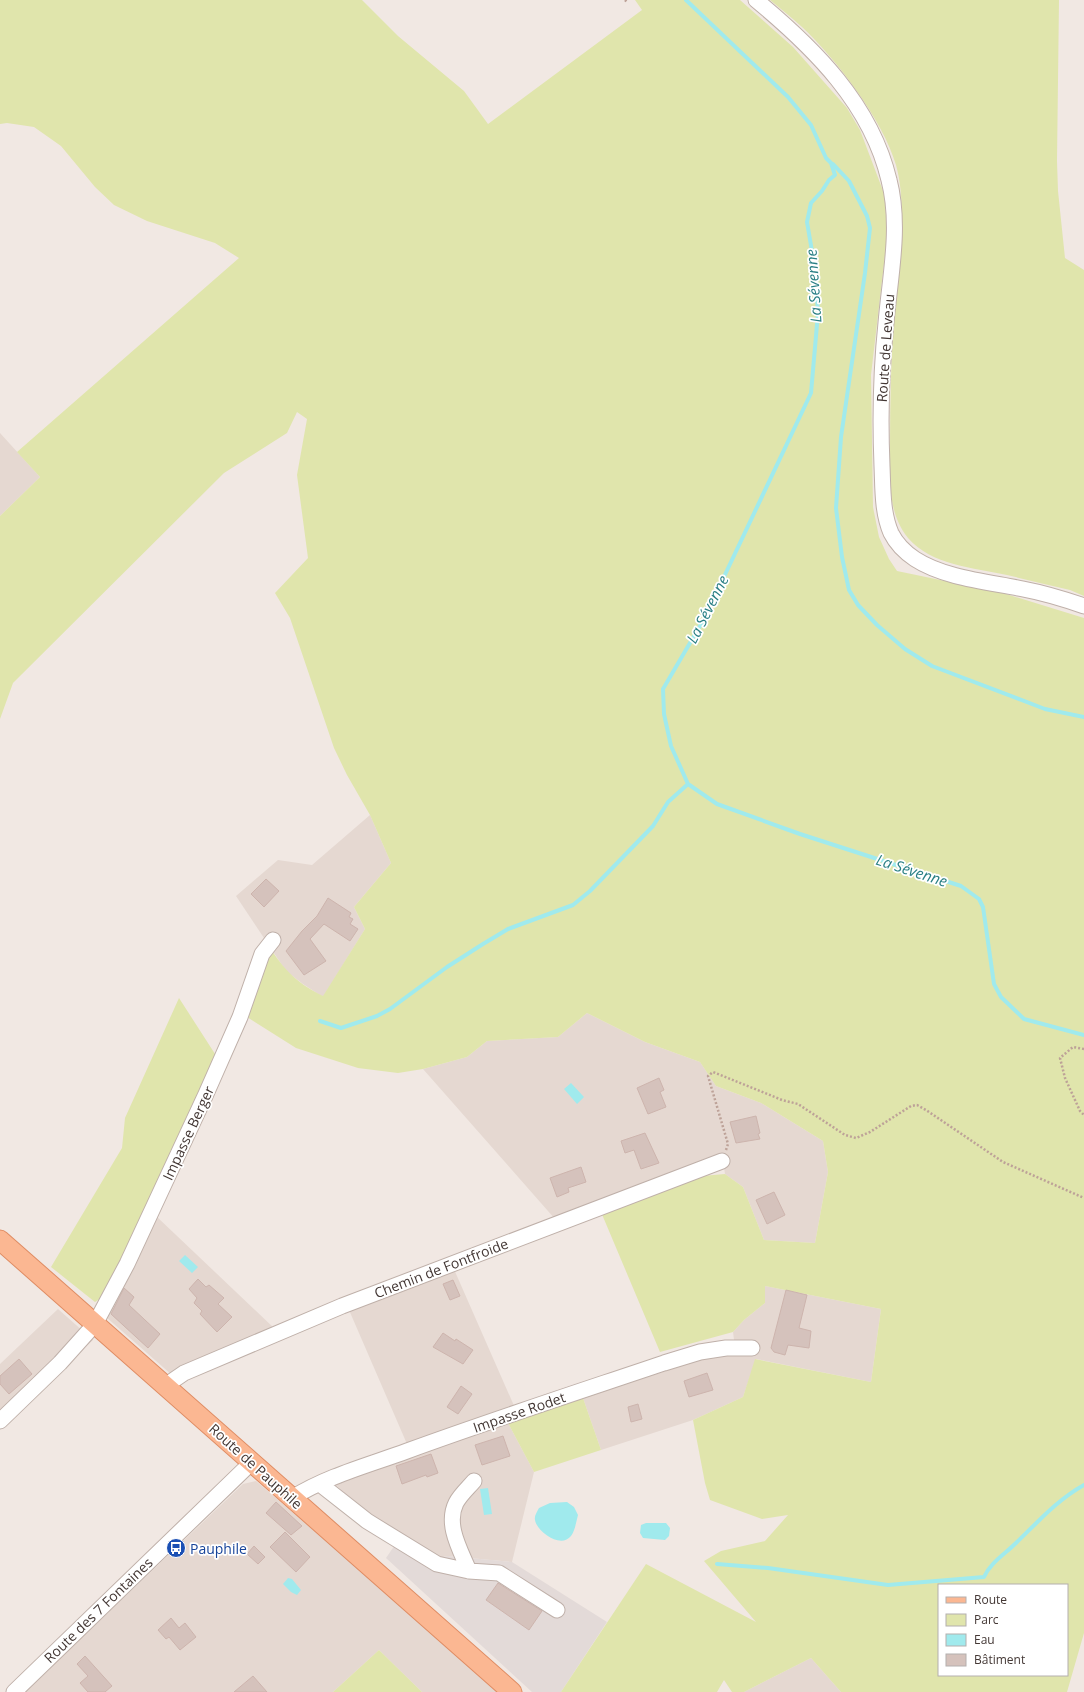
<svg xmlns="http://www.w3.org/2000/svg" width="1084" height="1692" viewBox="0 0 1084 1692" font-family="'Open Sans',sans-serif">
	<rect width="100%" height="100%" fill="#f1e8e3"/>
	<path fill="#e5d8d1" d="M 0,433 L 40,477 L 0,516 Z
		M 370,815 L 391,863 L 354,907 L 365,929 L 323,997 L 303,984 L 286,971 L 236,896 L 278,860 L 312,865 Z
		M 587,1013 L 645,1042 L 700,1062 L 716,1086 L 761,1103 L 823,1141 L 828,1172 L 815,1243 L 764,1240 L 743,1187 L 725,1174 L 722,1154 L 555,1219 L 423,1069 L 467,1057 L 487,1041 L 558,1037 Z
		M 156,1216 L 275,1329 L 172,1375 L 106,1317 Z
		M 453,1267 L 515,1408 L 407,1444 L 349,1310 Z
		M 765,1286 L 881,1309 L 871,1382 L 756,1359 L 743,1397 L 693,1420 L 601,1450 L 583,1398 L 714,1355 L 736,1355 L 733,1332 L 744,1320 L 765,1303 Z
		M 58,1309 L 93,1340 L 0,1428 L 0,1364 Z
		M 507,1421 L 534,1472 L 512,1562 L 448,1556 L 438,1558 L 368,1515 L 335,1484 Z
		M 256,1481 L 437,1636 L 498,1692 L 422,1692 L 379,1650 L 333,1692 L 25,1692 L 243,1484 Z
		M 811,1658 L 841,1692 L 744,1692 Z"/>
	<path fill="#e3dad8" d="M 401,1536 L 438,1558 L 448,1556 L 512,1562 L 607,1622 L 561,1692 L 532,1692 L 386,1558 Z"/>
	<path fill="#e0e5ac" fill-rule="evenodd" d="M 0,0 L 362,0 L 398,36 L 464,91 L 488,124 L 642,10 L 635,0 L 740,0 L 793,47 L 847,108 L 860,130 L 885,196 L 887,238 L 871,375 L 873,507 L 879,537 L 889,559 L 897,571 L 1003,593 L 1084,618 L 1084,1633 L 1067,1692 L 841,1692 L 811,1658 L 744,1692 L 732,1692 L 724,1680 L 717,1692 L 561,1692 L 646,1564 L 756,1622 L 704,1561 L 721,1551 L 765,1541 L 788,1515 L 762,1519 L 710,1500 L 705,1483 L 693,1420 L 743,1397 L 755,1359 L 871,1382 L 881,1309 L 765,1286 L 765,1303 L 744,1320 L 733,1332 L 660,1352 L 601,1212 L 702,1176 L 725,1174 L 743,1187 L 764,1240 L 815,1243 L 828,1172 L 823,1141 L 761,1103 L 716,1086 L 700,1062 L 645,1042 L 587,1013 L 558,1037 L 487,1041 L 467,1057 L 423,1069 L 398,1073 L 358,1068 L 296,1048 L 247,1017 L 263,966 L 272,951 C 287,973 299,984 323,996 L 365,929 L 354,907 L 391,863 L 370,815 L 347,775 L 334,748 L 290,618 L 275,593 L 308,558 L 297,475 L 307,419 L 297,412 L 287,433 L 224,473 L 13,683 L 0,719 L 0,516 L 40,477 L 17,452 L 239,258 L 215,243 L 147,221 L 114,205 L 95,187 L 61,146 L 34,127 L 7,123 L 0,124 ZM 939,1585 L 1067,1585 L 1067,1675 L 939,1675 Z
		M 770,0 L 1059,0 L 1057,161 L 1058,191 L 1065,258 L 1084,270 L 1084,596 L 1070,590 C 1049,585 1028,580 1007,575 C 974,568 931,565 908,538 C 887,512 890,478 890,446 C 890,402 891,358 894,313 C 898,269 908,207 896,165 C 883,120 836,59 802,27 C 792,18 781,9 770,0 Z
		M 179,998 L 217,1057 L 125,1256 L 103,1297 L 95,1302 L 51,1267 L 122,1148 L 125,1118 Z
		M 583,1398 L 601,1450 L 534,1472 L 507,1421 Z
		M 379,1650 L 422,1692 L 333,1692 Z"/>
	<path fill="#a0eaed" d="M 571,1083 L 584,1097 L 577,1104 L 564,1089 Z
		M 185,1255 L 198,1267 L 192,1273 L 179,1261 Z
		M 488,1488 L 492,1514 L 484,1515 L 480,1489 Z
		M 567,1502 L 574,1507 L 578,1515 C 576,1522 575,1531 571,1536 C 561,1549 537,1532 535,1520 C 534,1516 537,1512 539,1508 L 550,1503 Z
		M 646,1523 L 666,1523 L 670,1528 L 669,1536 L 665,1540 L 643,1538 L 640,1533 L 641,1525 Z
		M 288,1578 L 292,1579 L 301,1590 L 297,1595 L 291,1592 L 283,1584 Z"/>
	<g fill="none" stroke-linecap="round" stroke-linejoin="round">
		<path stroke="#a0eaed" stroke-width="4" d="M 686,0 L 788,97 L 811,125 L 826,158 L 831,163 L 835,175 L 829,180 L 822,191 L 811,203 L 807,222 L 815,269 L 818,313 L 811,393 L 704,619 L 663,689 L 664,714 L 671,746 L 688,784 L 717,804 L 800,834 L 961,886 L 979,899 L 983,907 L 994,984 L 1001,997 L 1024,1019 L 1084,1035
			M 833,164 L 849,181 L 867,216 L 870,228 L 865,273 L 841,437 L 836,508 L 842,557 L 849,590 L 858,605 L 877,625 L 905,649 L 932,666 L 1045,709 L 1084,717
			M 320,1021 L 341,1028 L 377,1016 L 390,1009 L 447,967 L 483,944 L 508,929 L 573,905 L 590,891 L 653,826 L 668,802 L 688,784
			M 717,1564 L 768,1568 L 888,1585 L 984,1577 C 990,1563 1005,1554 1016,1543 C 1038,1522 1057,1500 1084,1485"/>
	</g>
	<path fill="#d5c2bc" stroke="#cdb4ad" d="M 266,879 L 279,891 L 264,907 L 251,894 Z
		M 328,898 L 351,913 L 349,917 L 353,919 L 350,924 L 358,929 L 350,941 L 324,924 L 310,939 L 326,961 L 304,975 L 286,951 L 302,931 L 317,916 Z
		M 659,1078 L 664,1090 L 660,1092 L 666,1107 L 648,1114 L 637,1088 Z
		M 756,1116 L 760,1133 L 758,1134 L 760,1139 L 736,1143 L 730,1122 Z
		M 645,1133 L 659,1163 L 641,1169 L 634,1150 L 625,1153 L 621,1141 Z
		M 581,1167 L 586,1182 L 568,1188 L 569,1192 L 557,1197 L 550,1178 Z
		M 774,1192 L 785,1215 L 767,1224 L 756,1200 Z
		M 198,1279 L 206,1287 L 209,1285 L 224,1298 L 218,1304 L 232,1317 L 217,1332 L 200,1314 L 202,1311 L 194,1303 L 197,1298 L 189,1289 Z
		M 453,1280 L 460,1296 L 450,1300 L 443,1284 Z
		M 124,1288 L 134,1297 L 129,1305 L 160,1334 L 148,1348 L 111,1314 Z
		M 786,1290 L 807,1295 L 799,1328 L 811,1331 L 809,1348 L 788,1345 L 785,1355 L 774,1352 L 771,1348 Z
		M 443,1333 L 455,1341 L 456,1339 L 473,1350 L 463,1364 L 433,1347 Z
		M 19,1359 L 32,1374 L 9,1394 L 0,1384 L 0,1376 Z
		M 707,1373 L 713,1390 L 689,1397 L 684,1381 Z
		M 461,1386 L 472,1394 L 458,1414 L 447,1407 Z
		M 638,1404 L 642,1419 L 631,1422 L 628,1407 Z
		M 503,1436 L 510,1456 L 482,1465 L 475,1445 Z
		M 431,1454 L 438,1473 L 427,1477 L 426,1475 L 402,1484 L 396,1466 Z
		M 276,1502 L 302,1526 L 291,1535 L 266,1513 Z
		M 285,1532 L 310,1557 L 296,1572 L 270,1547 Z
		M 254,1546 L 265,1557 L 258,1564 L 247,1554 Z
		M 498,1583 L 542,1611 L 529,1630 L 486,1600 Z
		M 171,1618 L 179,1628 L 185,1623 L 196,1637 L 180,1650 L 169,1637 L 166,1639 L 158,1630 Z
		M 85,1656 L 112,1686 L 105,1692 L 88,1692 L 80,1683 L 88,1676 L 77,1664 Z
		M 253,1676 L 267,1692 L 234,1692 Z"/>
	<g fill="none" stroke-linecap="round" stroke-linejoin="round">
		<g stroke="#bfb0a9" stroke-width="17">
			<path id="minor" d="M 756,0 C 814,48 871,104 889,180 C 901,226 890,276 886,323 C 881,371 880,418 882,466 C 883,488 882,512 891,533 C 896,543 906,553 915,559 C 944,578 989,582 1023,589 C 1044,593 1064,599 1084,606
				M 165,1386 L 184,1373 L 342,1306 L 722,1161
				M 0,1421 L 60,1363 L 95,1324 L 127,1264 L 206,1094 L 240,1017 L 262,954 L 273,940
				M 320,1484 L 367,1521 L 437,1564 L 469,1571 L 499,1573 L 557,1610
				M 292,1498 C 327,1476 369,1465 407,1451 C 492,1420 578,1392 664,1363 L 700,1352 L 726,1348 L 752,1348
				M 469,1571 C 461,1551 445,1525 456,1503 C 460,1495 468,1488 474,1481
				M 14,1692 L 252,1462"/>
		</g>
		<g stroke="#df8c63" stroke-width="21">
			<path id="major" d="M 0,1240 L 512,1692"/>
		</g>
		<path stroke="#bda298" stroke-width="2.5" stroke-dasharray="2 2" stroke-linecap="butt" d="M 625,0 L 627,2
			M 1084,1049 L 1073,1047 L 1060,1058 L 1065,1078 L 1080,1111 L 1084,1115
			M 726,1150 L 728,1144 L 708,1076 L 713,1072 L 782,1100 L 798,1104 L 845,1135 L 856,1138 L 870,1132 L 911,1106 L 917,1105 L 926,1110 L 1003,1162 L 1084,1198"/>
		<use href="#minor" stroke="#fff" stroke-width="15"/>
		<use href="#major" stroke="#fbb792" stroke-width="19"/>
	</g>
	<defs>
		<g id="bus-disc" transform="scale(1)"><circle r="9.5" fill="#1a4fb4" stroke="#fff"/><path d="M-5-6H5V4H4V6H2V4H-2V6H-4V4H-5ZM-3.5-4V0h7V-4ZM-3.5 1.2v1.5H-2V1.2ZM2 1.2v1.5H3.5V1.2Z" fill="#fff"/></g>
	</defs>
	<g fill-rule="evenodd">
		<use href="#bus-disc" x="176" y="1548"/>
	</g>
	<g text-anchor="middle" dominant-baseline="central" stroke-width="3.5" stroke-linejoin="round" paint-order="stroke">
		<g font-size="14" fill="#433734" stroke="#fff">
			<text transform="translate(885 348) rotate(-86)">Route de Leveau</text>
			<text transform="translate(188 1133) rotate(-65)">Impasse Berger</text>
			<text transform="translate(441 1268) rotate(-21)">Chemin de Fontfroide</text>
			<text transform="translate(519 1412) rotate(-19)">Impasse Rodet</text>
			<text transform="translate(256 1466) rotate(42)">Route de Pauphile</text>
			<text transform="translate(98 1610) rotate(-44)">Route des 7 Fontaines</text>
		</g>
		<g font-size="14" fill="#164399" stroke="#fff" text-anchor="start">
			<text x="190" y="1548">Pauphile</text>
		</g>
		<g font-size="15" font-style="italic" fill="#297f84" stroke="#fff">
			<text transform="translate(813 286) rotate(-94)">La Sévenne</text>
			<text transform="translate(707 609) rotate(-63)">La Sévenne</text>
			<text transform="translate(912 870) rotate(18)">La Sévenne</text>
		</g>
	</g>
	<rect x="938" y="1584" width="130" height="92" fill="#ffffff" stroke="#b4afae"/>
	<rect x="946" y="1597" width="20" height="6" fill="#fbb792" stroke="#b4afae"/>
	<text x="974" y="1604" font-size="12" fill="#433734">Route</text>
	<rect x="946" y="1614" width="20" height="12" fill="#e0e5ac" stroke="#b4afae"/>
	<text x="974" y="1624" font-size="12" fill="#433734">Parc</text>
	<rect x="946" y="1634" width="20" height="12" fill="#a0eaed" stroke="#b4afae"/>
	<text x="974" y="1644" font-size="12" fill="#433734">Eau</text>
	<rect x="946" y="1654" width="20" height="12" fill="#d5c2bc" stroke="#b4afae"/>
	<text x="974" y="1664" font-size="12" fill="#433734">Bâtiment</text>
</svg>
